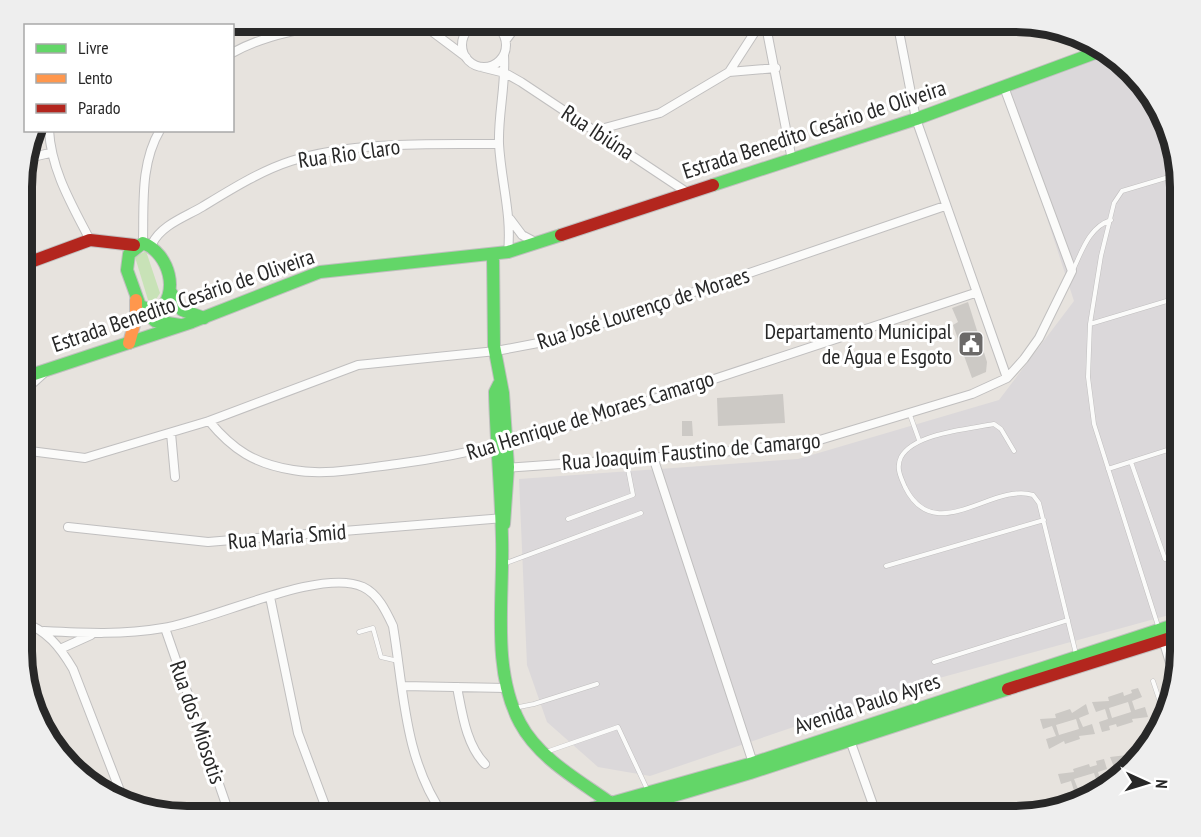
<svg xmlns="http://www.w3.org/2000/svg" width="1201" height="837" viewBox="0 0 1201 837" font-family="'PT Sans Narrow',sans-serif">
	<rect width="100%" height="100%" fill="#e7e3de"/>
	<path fill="#dbd8da" d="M 1111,53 L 1158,104 L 1180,176 L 1180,612 L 932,680 L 650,776 L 598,767 L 547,722 L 527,665 L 519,479 L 798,459 L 999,400 L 1074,301 L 1006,92 Z"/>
	<path fill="#c8e2b7" d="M 146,251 L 160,293 L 155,301 L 148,300 L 135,257 Z"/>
	<path fill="#ccc9c5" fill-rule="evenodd" d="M 968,302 L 987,362 L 986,372 L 972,378 L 953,325 L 958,322 L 952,308 Z
		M 783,394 L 785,423 L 718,426 L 717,398 Z
		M 682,421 L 692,421 L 693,436 L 682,436 Z
		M 1138,688 L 1142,697 L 1132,701 L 1135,710 L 1145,707 L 1148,717 L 1132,719 L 1133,722 L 1117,727 L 1116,724 L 1109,726 L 1110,730 L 1102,732 L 1099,722 L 1108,719 L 1105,709 L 1096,712 L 1092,702 L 1109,701 L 1108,697 L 1123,692 L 1124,696 L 1132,693 L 1131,690 ZM 1128,702 L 1131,712 L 1112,718 L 1109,708 Z
		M 1086,704 L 1089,714 L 1079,718 L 1083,727 L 1092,724 L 1095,734 L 1079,736 L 1080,739 L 1065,744 L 1064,741 L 1049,749 L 1046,739 L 1056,736 L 1052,726 L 1043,729 L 1040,719 L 1056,718 L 1055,714 L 1070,709 L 1072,713 ZM 1076,719 L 1079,729 L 1059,735 L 1056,725 Z
		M 1141,747 L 1142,750 L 1147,749 L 1146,751 L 1127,762 L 1128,766 L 1125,769 L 1123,764 L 1114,767 L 1110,757 L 1127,755 L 1126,752 Z
		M 1104,759 L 1107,769 L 1098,772 L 1101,782 L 1114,778 L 1092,796 L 1074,798 L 1075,801 L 1067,804 L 1064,794 L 1074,791 L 1071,781 L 1061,784 L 1058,774 L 1074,772 L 1073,769 L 1089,764 L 1090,767 L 1097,765 L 1096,761 ZM 1094,773 L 1097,783 L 1078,789 L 1074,779 Z"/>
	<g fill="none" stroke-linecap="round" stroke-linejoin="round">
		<g stroke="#c0bfbf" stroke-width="5">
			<path id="lane" d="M 1073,270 C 1082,251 1089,227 1111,220
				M 1090,324 L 1180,297
				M 910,415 L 919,440
				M 1014,451 L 1001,429 L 994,424 C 969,429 914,433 901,457 C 896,467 900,476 905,487 C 935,548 992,482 1033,495 L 1039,503 L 1076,654
				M 1131,462 L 1165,559
				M 1108,469 L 1180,446
				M 568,519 L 633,495 L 626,459
				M 506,563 L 641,513
				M 886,566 L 1044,520
				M 1159,629 L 1094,424 L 1088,377 L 1090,324 L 1101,256 L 1114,203 L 1122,191 L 1179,174
				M 359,632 L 373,628 L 381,657 L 398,661
				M 934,662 L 1068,620
				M 1153,681 L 1162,708
				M 514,708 L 534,704 L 597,684
				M 546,752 L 618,727 L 648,791
				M 445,816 L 474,816"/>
		</g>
		<g stroke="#c0bfbf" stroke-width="10">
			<path id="street" d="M 418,21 L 466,57
				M 765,21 L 792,160
				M 897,21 L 916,119 L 1007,378
				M 421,22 L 470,28
				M462 45a22 22 0 1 1 44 0a22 22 0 1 1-44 0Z
				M 898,26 L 914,21
				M 506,40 L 520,21
				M 232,53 C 272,31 315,27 359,21
				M 504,55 C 506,85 498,114 499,144 C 501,181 512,215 508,252
				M 481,67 L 505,73 L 521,82 L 688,193
				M 729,72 L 776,68
				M 49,130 C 51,170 72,205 90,240
				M 597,130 L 660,113 L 729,72 L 762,21
				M 24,159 L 50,153
				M 510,219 L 522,235 L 537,243
				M 143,243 C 144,204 140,164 160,130
				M 152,244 C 161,225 185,217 202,207 C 230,190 260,171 291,161 C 352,141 435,144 499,144
				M 22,393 L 44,373
				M 209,421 C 233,450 255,464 293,470 C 326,476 363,468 397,464 C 500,451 592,419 690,387 C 785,355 880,324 975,293
				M 171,433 L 175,477
				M 22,450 L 85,458 L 209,421 L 358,365 L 496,351 L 554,340 L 945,206
				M 653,457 L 753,763
				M 504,468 L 704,454 L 813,442 L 972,394 L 1007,378 L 1024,359 L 1039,338 L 1072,271 L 1004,87
				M 68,527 L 208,542 L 504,518
				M 270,597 L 298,733 L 329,816
				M 22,622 C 47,630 60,647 73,669 L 122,796
				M 165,628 L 230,816
				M 44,631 C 84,633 124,635 163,628 C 212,621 320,567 363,587 C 378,594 386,611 393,626 C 404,692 404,759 444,816
				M 1162,636 L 1174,676
				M 60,649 L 91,635
				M 403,686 L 506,688
				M 457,687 C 462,712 466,745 485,764
				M 851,743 L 877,816
				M 667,794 L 674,816"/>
		</g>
		<g stroke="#c0bfbf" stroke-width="14">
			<path id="fast" d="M 713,185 L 916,119 L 1103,50
				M 143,243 C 169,253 181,294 157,312 L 140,306 L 127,270 L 129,254 Z
				M 493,254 L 494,346 L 503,393 L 508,467 L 504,524
				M 170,291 L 182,310 L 204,318
				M 142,310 L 155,321 L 180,325
				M 22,378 L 192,322 L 320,272 L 508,252 L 561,235
				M 499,384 L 495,392 C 496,441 501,489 502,538 C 504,597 491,669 520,723 C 539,759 580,781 612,804
				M 565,816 L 753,763 L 1180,623
				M 606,816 L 750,773 L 1008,689"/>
		</g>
		<g stroke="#c0bfbf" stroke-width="14">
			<path id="slow" d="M 129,343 L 136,318 L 136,300"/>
		</g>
		<g stroke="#c0bfbf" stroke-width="14">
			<path id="jam" d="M 561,235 L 713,185
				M 22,265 L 90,240 L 134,245
				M 1008,689 L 1180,635"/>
		</g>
		<use href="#lane" stroke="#fbfbfa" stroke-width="4"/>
		<use href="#street" stroke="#fbfbfa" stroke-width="8"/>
		<use href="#fast" stroke="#63d668" stroke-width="12"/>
		<use href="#slow" stroke="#ff974d" stroke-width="12"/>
		<use href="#jam" stroke="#b3261e" stroke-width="12"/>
	</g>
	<defs>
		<g id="civic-square" transform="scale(1.35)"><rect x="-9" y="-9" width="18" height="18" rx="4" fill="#6b6968" stroke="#fff"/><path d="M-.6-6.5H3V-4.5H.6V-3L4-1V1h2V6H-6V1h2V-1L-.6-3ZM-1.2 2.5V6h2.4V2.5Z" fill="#fff"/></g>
	</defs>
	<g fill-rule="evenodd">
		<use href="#civic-square" x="971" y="344"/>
	</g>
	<g text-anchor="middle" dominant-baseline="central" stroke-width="6" stroke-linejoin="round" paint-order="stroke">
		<g font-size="22" fill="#282828" stroke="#fff">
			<text transform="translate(814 129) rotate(-18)">Estrada Benedito Cesário de Oliveira</text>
			<text transform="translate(598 132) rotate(33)">Rua Ibiúna</text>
			<text transform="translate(349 153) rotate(-8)">Rua Rio Claro</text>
			<text transform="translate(183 300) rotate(-19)">Estrada Benedito Cesário de Oliveira</text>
			<text transform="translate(643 308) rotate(-18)">Rua José Lourenço de Moraes</text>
			<text transform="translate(590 415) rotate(-17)">Rua Henrique de Moraes Camargo</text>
			<text transform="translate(691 451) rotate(-5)">Rua Joaquim Faustino de Camargo</text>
			<text transform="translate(287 536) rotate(-5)">Rua Maria Smid</text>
			<text transform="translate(867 703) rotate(-18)">Avenida Paulo Ayres</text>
			<text transform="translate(198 722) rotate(71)">Rua dos Miosotis</text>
		</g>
		<g font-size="22" fill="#282828" stroke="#fff" text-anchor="end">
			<text x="952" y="331">Departamento Municipal<tspan x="952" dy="25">de Água e Esgoto</tspan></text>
		</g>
	</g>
	<path d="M0 0H1201V837H0ZM187 32H1015A155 155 0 0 1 1170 187V651A155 155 0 0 1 1015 806H187A155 155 0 0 1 32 651V187A155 155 0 0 1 187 32Z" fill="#eee" fill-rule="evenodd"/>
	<path fill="none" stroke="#282828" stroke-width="8" d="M187 32H1015A155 155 0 0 1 1170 187V651A155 155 0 0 1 1015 806H187A155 155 0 0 1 32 651V187A155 155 0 0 1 187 32Z"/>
	<rect x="24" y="24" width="210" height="108" fill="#ffffff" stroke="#a9a9a9" stroke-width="1.5"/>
	<rect x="36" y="44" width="30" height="9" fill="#63d668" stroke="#a9a9a9" stroke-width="1.5"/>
	<text x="78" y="54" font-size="18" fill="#282828">Livre</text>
	<rect x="36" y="74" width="30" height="9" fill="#ff974d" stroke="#a9a9a9" stroke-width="1.5"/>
	<text x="78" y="84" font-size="18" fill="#282828">Lento</text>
	<rect x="36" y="104" width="30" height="9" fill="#b3261e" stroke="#a9a9a9" stroke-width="1.5"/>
	<text x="78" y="114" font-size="18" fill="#282828">Parado</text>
	<g transform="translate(1147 783) rotate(94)" stroke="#ffffff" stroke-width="4.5" paint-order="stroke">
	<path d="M0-4.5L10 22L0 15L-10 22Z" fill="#282828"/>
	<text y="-9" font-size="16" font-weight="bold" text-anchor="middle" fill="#282828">N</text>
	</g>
</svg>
